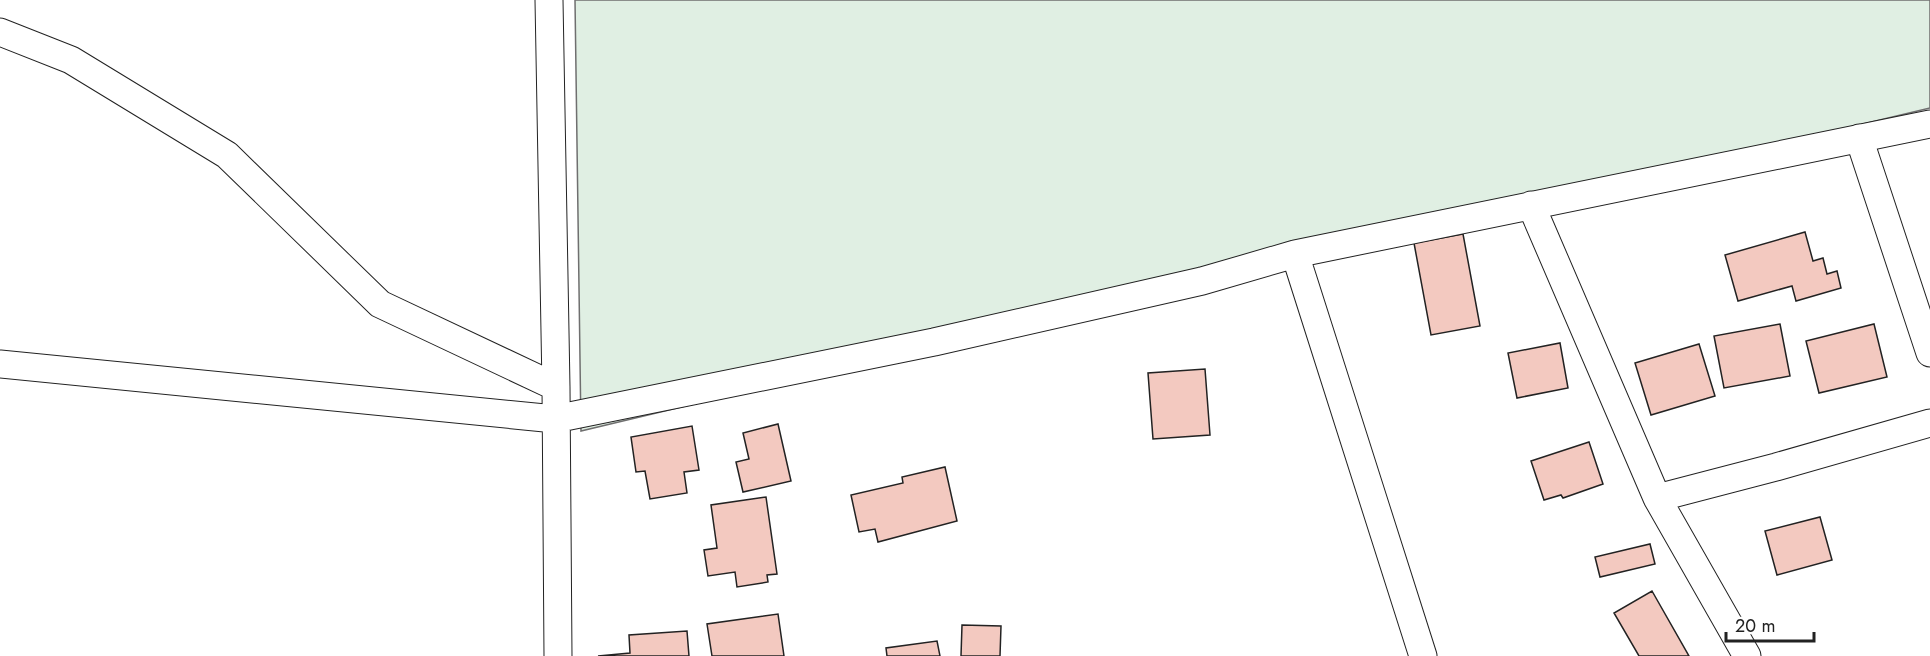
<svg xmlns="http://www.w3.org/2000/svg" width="1930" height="656" viewBox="0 0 1930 656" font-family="Jost,sans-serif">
	<rect width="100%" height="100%" fill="#fff"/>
	<path fill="#e0efe3" stroke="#6f6f6f" stroke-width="1.5" d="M 575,0 L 1930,0 L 1930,108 L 581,431 Z"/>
	<path fill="#f3c9c0" stroke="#222" stroke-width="1.5" d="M 1805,232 L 1813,261 L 1823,258 L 1827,274 L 1837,271 L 1841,288 L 1796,301 L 1792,286 L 1738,301 L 1725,255 Z
		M 1463,234 L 1480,326 L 1431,335 L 1414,243 Z
		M 1780,324 L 1790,376 L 1724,388 L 1714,336 Z
		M 1874,324 L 1887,377 L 1819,393 L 1806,341 Z
		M 1560,343 L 1568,388 L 1517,398 L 1508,353 Z
		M 1699,344 L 1715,396 L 1651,415 L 1635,363 Z
		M 1205,369 L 1210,435 L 1153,439 L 1148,373 Z
		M 778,424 L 791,481 L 743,492 L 736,462 L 749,459 L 743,433 Z
		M 692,426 L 699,470 L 684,472 L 687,493 L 650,499 L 645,471 L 636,472 L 631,437 Z
		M 1589,442 L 1603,484 L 1563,498 L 1561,495 L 1544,500 L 1531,461 Z
		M 945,467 L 957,521 L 878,542 L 875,529 L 859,532 L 851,495 L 903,483 L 902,477 Z
		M 766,497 L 777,574 L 767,575 L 768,582 L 737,587 L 735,572 L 708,576 L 704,550 L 717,548 L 711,505 Z
		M 1820,517 L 1832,560 L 1777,575 L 1765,531 Z
		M 1650,544 L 1655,564 L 1600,577 L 1595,557 Z
		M 1652,591 L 1689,656 L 1639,656 L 1614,613 Z
		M 778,614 L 784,656 L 712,656 L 707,624 Z
		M 962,625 L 1001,626 L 1000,656 L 961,656 Z
		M 687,631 L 689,656 L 598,656 L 630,653 L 629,635 Z
		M 937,641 L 940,656 L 887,656 L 886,648 Z"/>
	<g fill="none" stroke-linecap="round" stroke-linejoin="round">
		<g stroke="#222" stroke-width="29">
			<path id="minor" d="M 549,0 L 556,387 L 558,656
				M 0,32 L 71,60 L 227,155 L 380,304 L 556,387
				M 1859,138 L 1930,353
				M 1531,205 L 1657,498 L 1776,467 L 1930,423
				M 1295,254 L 1423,656
				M 0,364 L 555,419 L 934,342 L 1202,281 L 1295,254 L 1930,124
				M 1657,498 L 1747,656"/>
		</g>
		<use href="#minor" stroke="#fff" stroke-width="27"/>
	</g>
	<path d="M1726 632v9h88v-9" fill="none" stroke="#222222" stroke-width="3"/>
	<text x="1735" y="632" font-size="18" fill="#222222" stroke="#ffffff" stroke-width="4.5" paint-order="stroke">20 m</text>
</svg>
